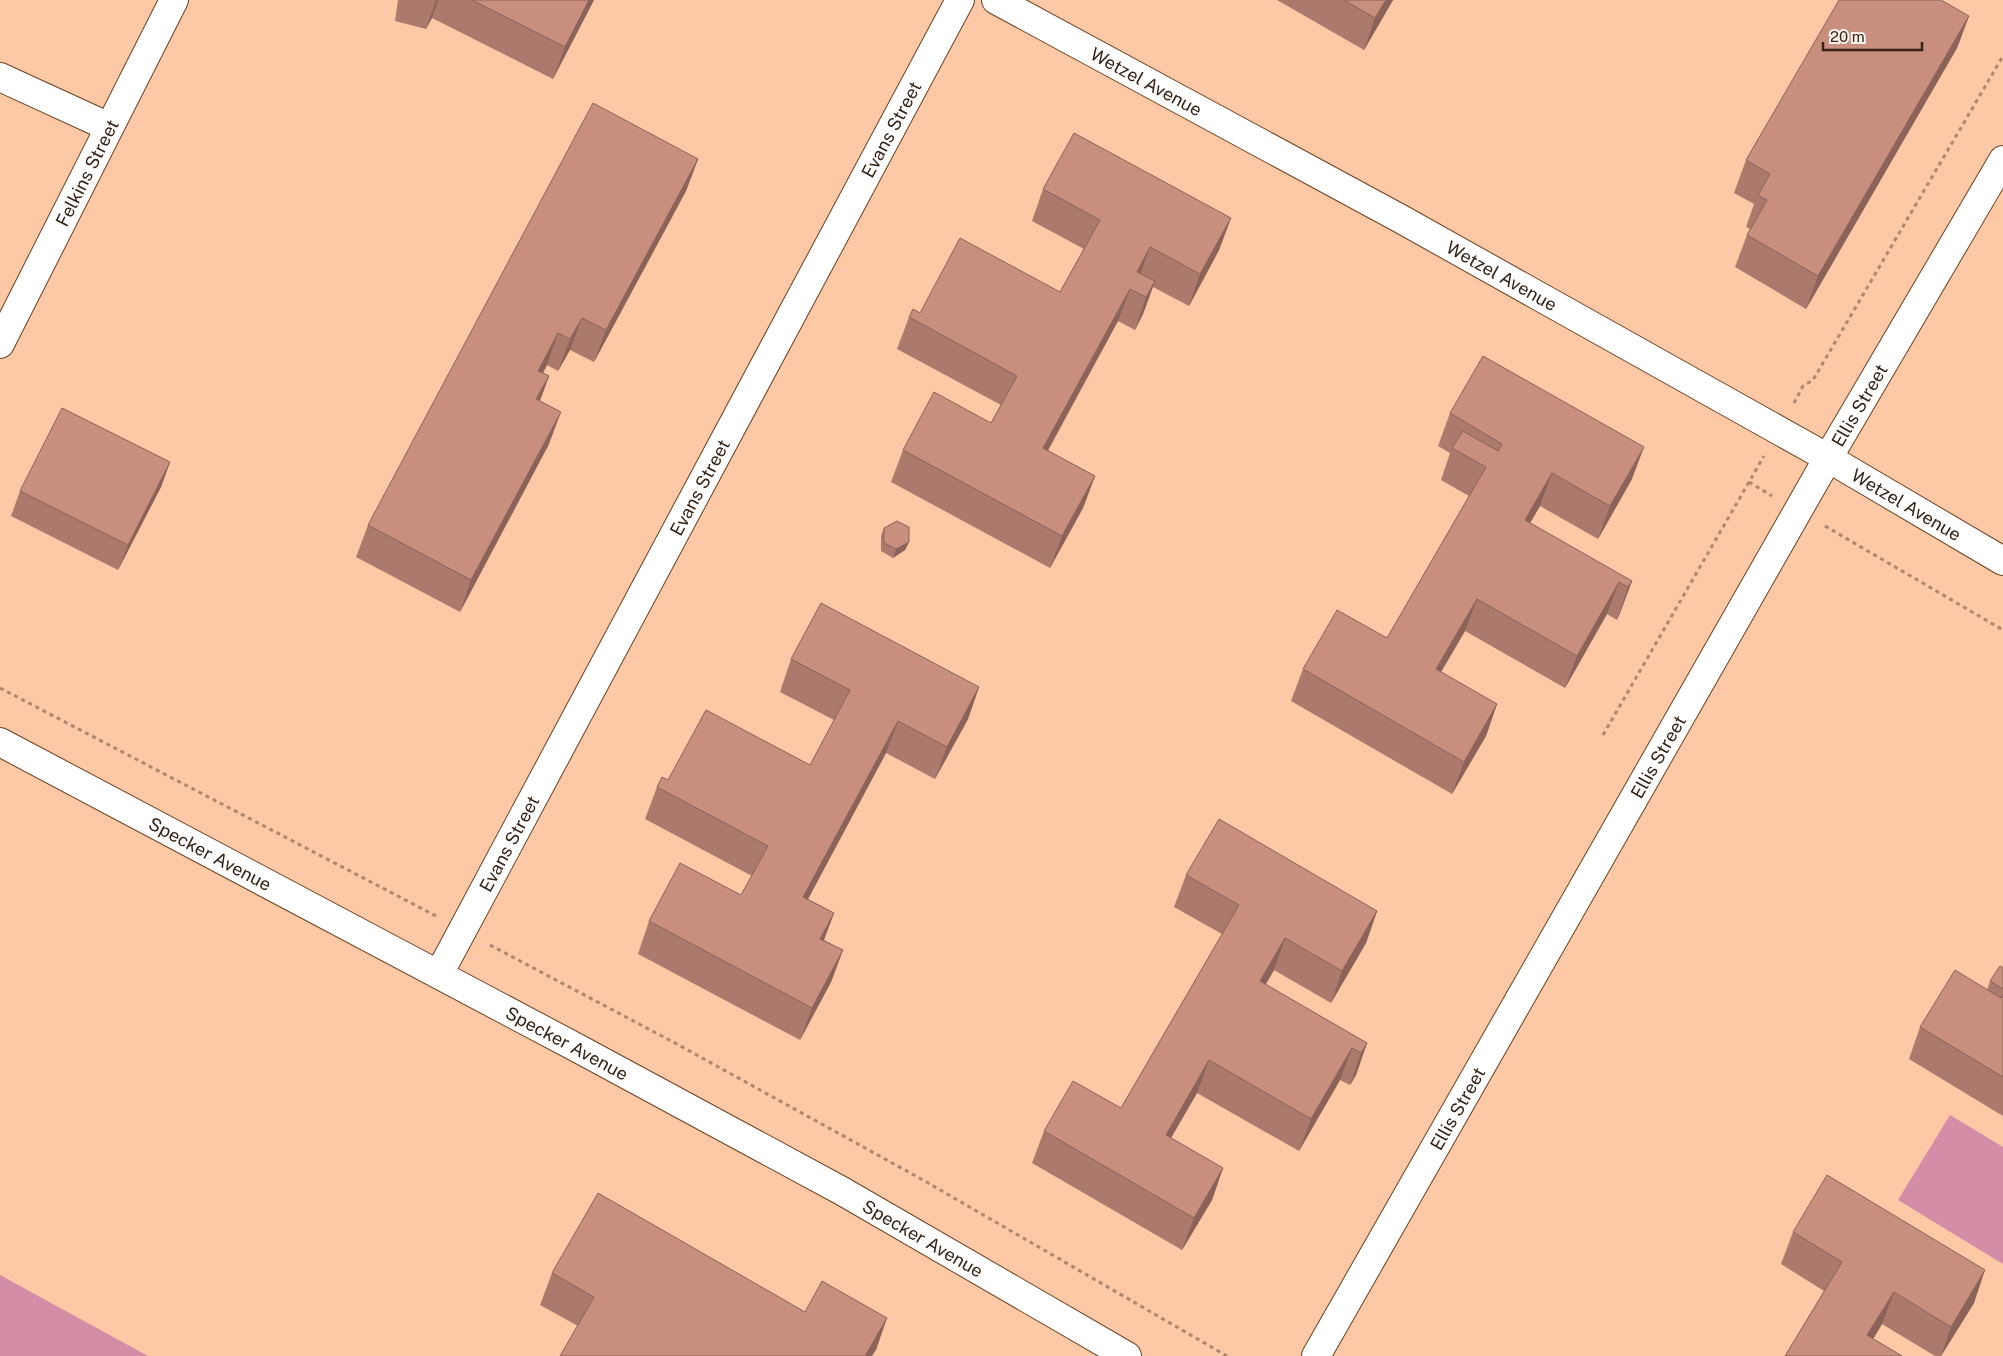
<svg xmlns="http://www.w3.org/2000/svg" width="2003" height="1356" viewBox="0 0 2003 1356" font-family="'Public Sans',sans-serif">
	<rect width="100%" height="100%" fill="#fcc8a5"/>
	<path fill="#d48da7" d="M 1950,1115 L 2003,1147 L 2003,1264 L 1898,1200 Z
		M 0,1275 L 148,1356 L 0,1356 Z"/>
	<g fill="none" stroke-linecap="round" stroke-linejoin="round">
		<g stroke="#6c4121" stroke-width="30">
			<g id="minor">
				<path id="s1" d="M 996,0 L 1401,219 L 1828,458 L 2003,561"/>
				<path d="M 0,77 L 109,127"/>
				<path id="s2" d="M 0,344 L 174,0"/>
				<path id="s3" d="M 0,742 L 581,1050 L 842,1191 L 1127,1356"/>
				<path id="s4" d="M 439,974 L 960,0"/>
				<path id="s5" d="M 1316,1356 L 1828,458 L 2003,160"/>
			</g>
		</g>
		<path stroke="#af876d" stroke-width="3" stroke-dasharray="4 4" stroke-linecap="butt" d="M 1794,403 L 1803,386 L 1813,380 L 2003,56
			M 1749,482 L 1772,496
			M 1825,526 L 2003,630
			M 0,688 L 436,916
			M 1603,735 L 1764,456
			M 490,945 L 675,1043 L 923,1180 L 1227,1356"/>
		<use href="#minor" stroke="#fff" stroke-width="28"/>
	</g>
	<path fill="#ac7a6c" d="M 397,0 L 594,0 L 553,79 L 432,18 L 426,29 L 395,21 L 398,0 Z
		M 1277,0 L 1393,0 L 1364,50 Z
		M 1969,16 L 1957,48 L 1806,309 L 1735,267 L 1747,235 L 1750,229 L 1746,227 L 1754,204 L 1734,193 L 1746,160 Z
		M 698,159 L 686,191 L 594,362 L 570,350 L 558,371 L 547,365 L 543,373 L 549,376 L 540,401 L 549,444 L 460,612 L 356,557 L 368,525 Z
		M 1043,189 L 1231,218 L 1219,250 L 1189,306 L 1153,287 L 1143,314 L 1135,330 L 1118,321 L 1048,451 L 1095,476 L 1083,508 L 1050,568 L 891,482 L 903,450 L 991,423 L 1001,405 L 897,349 L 909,317 L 1060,292 L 1084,249 L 1032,221 Z
		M 1450,413 L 1632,479 L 1598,539 L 1540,506 L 1530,523 L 1632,581 L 1620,613 L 1617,620 L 1607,614 L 1565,688 L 1465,631 L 1441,672 L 1497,704 L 1486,736 L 1452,794 L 1291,701 L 1303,669 L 1387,638 L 1469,496 L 1441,480 L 1450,453 L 1438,446 Z
		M 170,462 L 161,487 L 118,570 L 11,516 L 20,491 Z
		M 884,528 L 909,542 L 905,550 L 893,558 L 881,551 L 881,536 Z
		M 791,659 L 979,687 L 968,719 L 935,779 L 886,753 L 808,899 L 834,913 L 824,940 L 843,950 L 831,982 L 800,1040 L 638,954 L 649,921 L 741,895 L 752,876 L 645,819 L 657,787 L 668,780 L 810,765 L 834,720 L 780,692 Z
		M 1186,875 L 1377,911 L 1366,943 L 1331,1003 L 1274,970 L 1265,984 L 1367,1043 L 1356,1075 L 1350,1085 L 1340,1080 L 1299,1151 L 1197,1093 L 1171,1138 L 1223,1168 L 1212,1200 L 1182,1250 L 1032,1163 L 1044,1131 L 1121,1108 L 1222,934 L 1174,907 Z
		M 2003,968 L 2003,1116 L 1909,1059 L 1920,1027 L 1987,990 L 1990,981 Z
		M 1793,1232 L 1974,1303 L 1941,1356 L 1935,1356 L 1882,1324 L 1873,1339 L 1785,1356 L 1824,1291 L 1781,1264 Z
		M 552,1273 L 805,1312 L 876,1350 L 578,1326 L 540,1305 Z"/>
	<path fill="#8c6358" d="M 436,0 L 438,0 L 432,18 L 426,29 Z
		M 589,0 L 594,0 L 553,79 L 565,47 Z
		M 1386,0 L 1393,0 L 1364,50 L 1375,18 Z
		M 1969,16 L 1957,48 L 1806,309 L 1818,276 Z
		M 698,159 L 686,191 L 594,362 L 606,330 Z
		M 1231,218 L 1219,250 L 1189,306 L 1200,274 Z
		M 1150,247 L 1138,280 L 1137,272 Z
		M 1155,281 L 1143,314 L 1135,330 L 1146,297 Z
		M 1130,289 L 1118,321 L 1031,480 L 1043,448 Z
		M 582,318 L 570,350 L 558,371 L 570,339 Z
		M 558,333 L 547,365 L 527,403 L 538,371 Z
		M 549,376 L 537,408 L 536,399 Z
		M 561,412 L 549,444 L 460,612 L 471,580 Z
		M 1644,447 L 1632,479 L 1598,539 L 1610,506 Z
		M 170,462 L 161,487 L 118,570 L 128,545 Z
		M 1552,473 L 1540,506 L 1513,552 L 1525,520 Z
		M 1095,476 L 1083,508 L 1050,568 L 1062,536 Z
		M 909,542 L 905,550 L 893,558 L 896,549 Z
		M 1632,581 L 1620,613 L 1617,620 L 1628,587 Z
		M 1619,582 L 1607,614 L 1565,688 L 1577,656 Z
		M 1477,599 L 1465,631 L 1424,701 L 1436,669 Z
		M 979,687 L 968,719 L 935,779 L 947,747 Z
		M 1497,704 L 1486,736 L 1452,794 L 1464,762 Z
		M 898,721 L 886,753 L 792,929 L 803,897 Z
		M 1377,911 L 1366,943 L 1331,1003 L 1342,971 Z
		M 834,913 L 822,945 L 820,939 Z
		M 1285,938 L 1274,970 L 1249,1014 L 1260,981 Z
		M 843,950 L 831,982 L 800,1040 L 812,1008 Z
		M 1367,1043 L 1356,1075 L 1350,1085 L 1361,1053 Z
		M 1352,1048 L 1340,1080 L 1299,1151 L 1311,1119 Z
		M 1209,1060 L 1197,1093 L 1154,1167 L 1166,1135 Z
		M 1223,1168 L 1212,1200 L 1182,1250 L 1194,1218 Z
		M 1985,1270 L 1974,1303 L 1941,1356 L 1951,1327 Z
		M 1894,1292 L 1882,1324 L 1863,1356 L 1867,1335 Z
		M 887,1318 L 876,1350 L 872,1356 L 865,1356 Z"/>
	<path fill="#c88e7e" stroke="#8c6358" d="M 472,0 L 589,0 L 565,47 Z
		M 1344,0 L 1386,0 L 1375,18 Z
		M 1839,0 L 1941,0 L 1969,16 L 1818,276 L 1747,235 L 1767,200 L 1758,195 L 1770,174 L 1746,160 Z
		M 593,103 L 698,159 L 606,330 L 582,318 L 570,339 L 558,333 L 538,371 L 549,376 L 536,399 L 561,412 L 471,580 L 368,525 Z
		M 1074,133 L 1231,218 L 1200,274 L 1150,247 L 1137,272 L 1155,281 L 1146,297 L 1130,289 L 1043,448 L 1095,476 L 1062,536 L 903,450 L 934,392 L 991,423 L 1017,376 L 909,317 L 913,309 L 920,313 L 960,238 L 1060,292 L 1100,220 L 1043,189 Z
		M 1483,356 L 1644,447 L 1610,506 L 1552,473 L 1525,520 L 1632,581 L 1628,587 L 1619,582 L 1577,656 L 1477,599 L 1436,669 L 1497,704 L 1464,762 L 1303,669 L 1337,610 L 1387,638 L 1486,467 L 1452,448 L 1463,431 L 1498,451 L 1502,444 L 1450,413 Z
		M 62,408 L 170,462 L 128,545 L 20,491 Z
		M 897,521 L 909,527 L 909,542 L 896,549 L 884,543 L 884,528 Z
		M 821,603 L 979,687 L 947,747 L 898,721 L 803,897 L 834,913 L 820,939 L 843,950 L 812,1008 L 649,921 L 680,863 L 741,895 L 768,846 L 657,787 L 662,777 L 668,780 L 706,710 L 810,765 L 850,690 L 791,659 Z
		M 1219,819 L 1377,911 L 1342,971 L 1285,938 L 1260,981 L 1367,1043 L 1361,1053 L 1352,1048 L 1311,1119 L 1209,1060 L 1166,1135 L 1223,1168 L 1194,1218 L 1044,1131 L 1073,1081 L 1121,1108 L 1239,905 L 1186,875 Z
		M 2000,966 L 2003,968 L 2003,989 L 1990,981 Z
		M 1955,970 L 2001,998 L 2003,995 L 2003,1077 L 1920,1027 Z
		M 1827,1175 L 1985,1270 L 1951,1327 L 1894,1292 L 1867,1335 L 1902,1356 L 1785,1356 L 1842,1262 L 1793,1232 Z
		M 598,1193 L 805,1312 L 822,1281 L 887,1318 L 865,1356 L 560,1356 L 594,1297 L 552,1273 Z"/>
	<g text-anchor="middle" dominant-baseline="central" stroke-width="4.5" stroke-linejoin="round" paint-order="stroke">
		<g font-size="18" fill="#362316" stroke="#fef3ec">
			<text stroke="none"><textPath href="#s1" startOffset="171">Wetzel Avenue</textPath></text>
			<text stroke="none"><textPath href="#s4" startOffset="958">Evans Street</textPath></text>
			<text stroke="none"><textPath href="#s2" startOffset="192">Felkins Street</textPath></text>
			<text stroke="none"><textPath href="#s1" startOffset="576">Wetzel Avenue</textPath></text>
			<text stroke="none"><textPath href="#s5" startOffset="1095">Ellis Street</textPath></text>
			<text stroke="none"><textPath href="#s4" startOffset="552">Evans Street</textPath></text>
			<text stroke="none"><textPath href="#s1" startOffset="1041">Wetzel Avenue</textPath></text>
			<text stroke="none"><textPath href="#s5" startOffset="690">Ellis Street</textPath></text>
			<text stroke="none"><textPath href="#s4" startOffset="148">Evans Street</textPath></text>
			<text stroke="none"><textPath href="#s3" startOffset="238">Specker Avenue</textPath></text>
			<text stroke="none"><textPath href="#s3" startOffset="642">Specker Avenue</textPath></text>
			<text stroke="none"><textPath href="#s5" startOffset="285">Ellis Street</textPath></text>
			<text stroke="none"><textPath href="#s3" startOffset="1048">Specker Avenue</textPath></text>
		</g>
	</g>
	<path d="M1823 42v8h99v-8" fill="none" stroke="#362316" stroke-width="2.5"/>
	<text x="1830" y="42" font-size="15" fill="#362316" stroke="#fef3ec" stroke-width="4" paint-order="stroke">20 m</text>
</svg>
